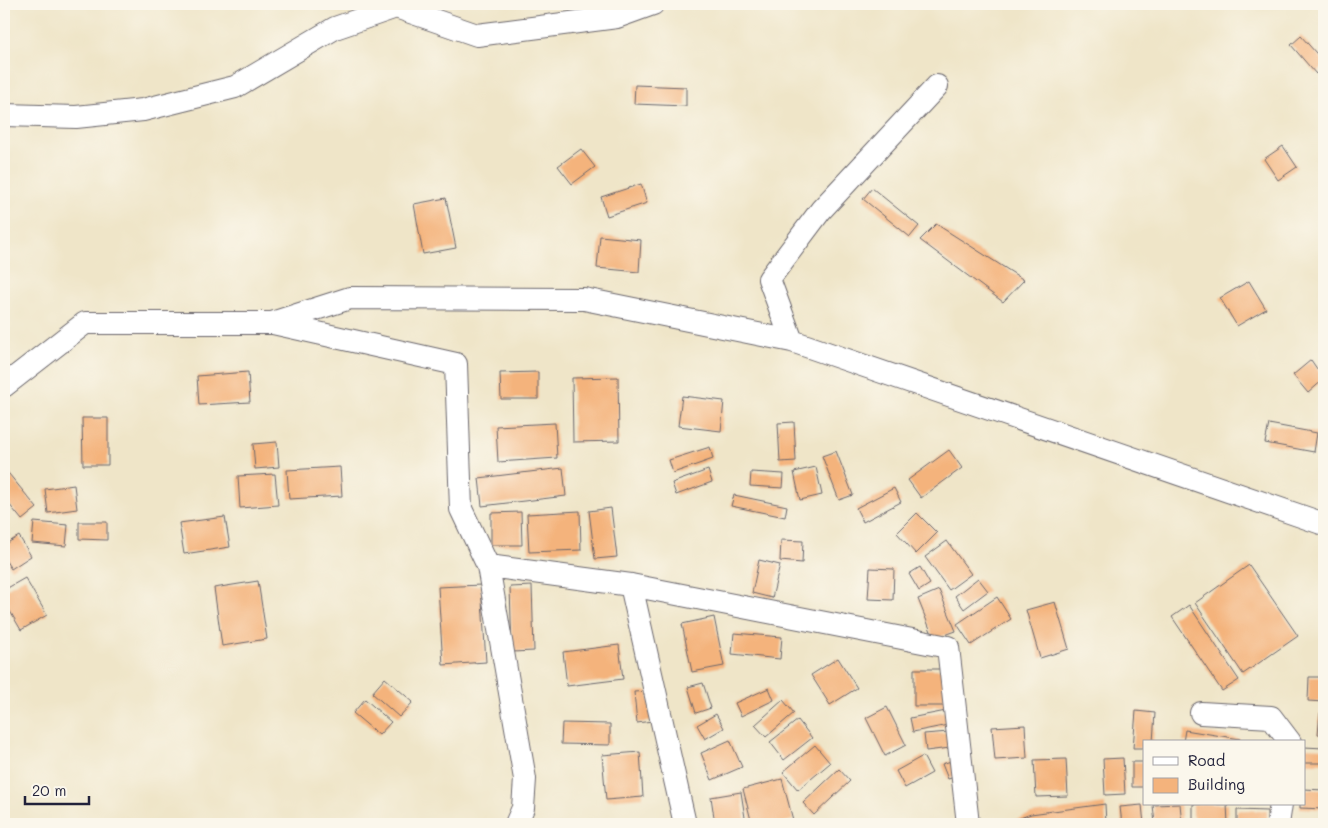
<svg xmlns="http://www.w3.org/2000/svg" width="1328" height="828" viewBox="0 0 1328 828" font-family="Mali,sans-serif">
	<rect width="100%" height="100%" fill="#fbf7ec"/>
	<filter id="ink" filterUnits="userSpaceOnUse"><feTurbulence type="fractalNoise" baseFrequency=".02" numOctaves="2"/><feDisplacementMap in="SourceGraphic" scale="10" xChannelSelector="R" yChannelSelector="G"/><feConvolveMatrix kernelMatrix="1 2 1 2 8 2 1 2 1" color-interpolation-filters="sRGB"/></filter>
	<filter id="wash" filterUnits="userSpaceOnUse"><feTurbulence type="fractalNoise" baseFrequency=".0096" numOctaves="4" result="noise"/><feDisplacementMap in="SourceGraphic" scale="20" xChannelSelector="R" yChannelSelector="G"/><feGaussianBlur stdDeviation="1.12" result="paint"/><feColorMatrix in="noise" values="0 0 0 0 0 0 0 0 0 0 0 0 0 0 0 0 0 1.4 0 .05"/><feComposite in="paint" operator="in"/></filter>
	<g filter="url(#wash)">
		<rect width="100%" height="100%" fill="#efe5c8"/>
		<g id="blocks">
			<path fill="#f4b37c" d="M 1301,36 L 1324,62 L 1324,67 L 1316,74 L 1291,45 Z
				M 635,85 L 686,87 L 686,106 L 634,104 Z
				M 1283,146 L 1297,167 L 1278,180 L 1264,159 Z
				M 581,149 L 595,167 L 572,184 L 558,166 Z
				M 641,184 L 647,203 L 607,216 L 601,197 Z
				M 872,188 L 919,226 L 910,237 L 863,199 Z
				M 446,198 L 456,248 L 423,254 L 414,204 Z
				M 936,224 L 1024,280 L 1003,302 L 920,240 Z
				M 600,236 L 641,240 L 639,272 L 597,268 Z
				M 1249,281 L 1266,309 L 1237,326 L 1220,298 Z
				M 1311,360 L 1324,379 L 1308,393 L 1293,375 Z
				M 248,372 L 250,402 L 199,405 L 197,376 Z
				M 538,372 L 538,399 L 501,399 L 500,373 Z
				M 618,377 L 619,441 L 573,442 L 572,378 Z
				M 682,396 L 724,401 L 721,431 L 678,426 Z
				M 82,418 L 108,418 L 108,465 L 83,465 Z
				M 794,422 L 796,461 L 780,462 L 778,423 Z
				M 555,423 L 557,458 L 498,462 L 496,426 Z
				M 1269,424 L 1317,433 L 1314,452 L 1265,443 Z
				M 277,442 L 279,467 L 255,469 L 253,444 Z
				M 710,447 L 713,459 L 673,473 L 669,460 Z
				M 949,450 L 962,468 L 921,498 L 908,480 Z
				M 836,451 L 853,495 L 839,500 L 822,456 Z
				M 340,467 L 342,496 L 289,499 L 287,470 Z
				M 816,467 L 822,495 L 800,500 L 794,472 Z
				M 4,468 L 37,508 L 22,520 L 4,498 Z
				M 563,468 L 566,496 L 482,506 L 479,478 Z
				M 708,470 L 712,482 L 676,495 L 672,483 Z
				M 751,472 L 784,474 L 783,488 L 750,486 Z
				M 275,474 L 278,505 L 240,508 L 238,476 Z
				M 74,485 L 77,509 L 48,513 L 45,489 Z
				M 894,488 L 901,502 L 863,522 L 856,508 Z
				M 734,495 L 787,506 L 785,517 L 731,506 Z
				M 611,508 L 617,557 L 595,559 L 589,511 Z
				M 580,511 L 581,550 L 529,552 L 527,514 Z
				M 521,512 L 522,545 L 491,545 L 491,513 Z
				M 917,513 L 937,533 L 916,554 L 897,533 Z
				M 225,517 L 230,547 L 184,554 L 179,523 Z
				M 34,522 L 68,525 L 66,546 L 32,543 Z
				M 79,522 L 107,522 L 107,540 L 79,539 Z
				M 19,536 L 31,556 L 11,569 L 4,558 L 4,545 Z
				M 781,540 L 803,541 L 802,563 L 780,561 Z
				M 947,541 L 971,574 L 949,590 L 925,557 Z
				M 759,560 L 780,565 L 772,598 L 752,593 Z
				M 1249,565 L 1298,636 L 1243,674 L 1195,603 Z
				M 920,567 L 930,584 L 919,591 L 909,574 Z
				M 870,568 L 894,569 L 893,600 L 868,599 Z
				M 25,578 L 47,615 L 21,630 L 4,601 L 4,590 Z
				M 978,578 L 988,591 L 964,609 L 955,596 Z
				M 258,581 L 267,639 L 222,646 L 214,588 Z
				M 481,585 L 486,662 L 443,665 L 438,587 Z
				M 532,586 L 534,651 L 512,652 L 510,587 Z
				M 939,590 L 956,631 L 934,639 L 918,599 Z
				M 997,597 L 1011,619 L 971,645 L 957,624 Z
				M 1055,602 L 1069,649 L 1040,658 L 1026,610 Z
				M 1189,605 L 1239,680 L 1222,691 L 1172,617 Z
				M 714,617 L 724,666 L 692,672 L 682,624 Z
				M 734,633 L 782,637 L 780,659 L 732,654 Z
				M 619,645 L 623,679 L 567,686 L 563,652 Z
				M 838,658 L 857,688 L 830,705 L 811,675 Z
				M 914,669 L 946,669 L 946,706 L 914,706 Z
				M 1309,677 L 1324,677 L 1324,702 L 1308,701 Z
				M 385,678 L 413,702 L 399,717 L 372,693 Z
				M 703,683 L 711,708 L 696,713 L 688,687 Z
				M 769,688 L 774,700 L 741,716 L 735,703 Z
				M 648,691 L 652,721 L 637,723 L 634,692 Z
				M 365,699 L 391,722 L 379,735 L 353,713 Z
				M 783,700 L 794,713 L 766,737 L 755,725 Z
				M 887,707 L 906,745 L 885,756 L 866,718 Z
				M 946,711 L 948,725 L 913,732 L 910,718 Z
				M 1136,711 L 1155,713 L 1153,742 L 1144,742 L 1144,748 L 1133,748 Z
				M 1320,713 L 1324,714 L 1324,735 L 1318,734 Z
				M 716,714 L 724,728 L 705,739 L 697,725 Z
				M 798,720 L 812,738 L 784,760 L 770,742 Z
				M 562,723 L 610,724 L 610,745 L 561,744 Z
				M 1025,725 L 1027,758 L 995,760 L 992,727 Z
				M 1185,730 L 1240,739 L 1239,742 L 1183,742 Z
				M 949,732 L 950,748 L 926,751 L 924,734 Z
				M 730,740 L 742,767 L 712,780 L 701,753 Z
				M 815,745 L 830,763 L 798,790 L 783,772 Z
				M 1304,747 L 1324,748 L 1324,763 L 1304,763 Z
				M 640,752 L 643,797 L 606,800 L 602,755 Z
				M 923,756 L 932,773 L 905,788 L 896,771 Z
				M 1123,758 L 1125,794 L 1105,795 L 1103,759 Z
				M 957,759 L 962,775 L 948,779 L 942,764 Z
				M 1066,759 L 1068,796 L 1036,797 L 1034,760 Z
				M 1132,762 L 1144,762 L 1144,787 L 1132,787 Z
				M 839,769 L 850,781 L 814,815 L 803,803 Z
				M 782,779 L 793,820 L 778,824 L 752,824 L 743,789 Z
				M 1304,789 L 1324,790 L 1324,809 L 1300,808 L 1300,804 L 1304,804 Z
				M 741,792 L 746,824 L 715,824 L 711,797 Z
				M 1105,804 L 1106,824 L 1004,824 L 1031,814 Z
				M 1180,804 L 1182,824 L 1155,824 L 1153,805 Z
				M 1193,804 L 1227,804 L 1228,824 L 1193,824 Z
				M 1142,805 L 1144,824 L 1122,824 L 1120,807 Z
				M 1237,810 L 1267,811 L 1267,824 L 1237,824 Z"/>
		</g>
	</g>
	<g filter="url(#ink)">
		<use href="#blocks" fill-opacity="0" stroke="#6a666c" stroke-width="1"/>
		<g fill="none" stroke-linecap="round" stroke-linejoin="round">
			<g stroke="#6a666c" stroke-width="24">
				<path id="minor" d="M 4,115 L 76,117 L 143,110 L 235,87 L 335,28 L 396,7 L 477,35 L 617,17 L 653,4
					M 273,323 L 456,364 L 461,509 L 488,566 L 525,779 L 523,808 L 516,824
					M 792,341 L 1324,524
					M 4,386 L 85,323 L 272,323 L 350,298 L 584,299 L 792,341 L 769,279 L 821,210 L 937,86
					M 488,566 L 631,585
					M 1201,713 L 1271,717 L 1290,742
					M 685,824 L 631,585 L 948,647 L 968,824
					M 1278,824 L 1281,804"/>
			</g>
			<use href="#minor" stroke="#fff" stroke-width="22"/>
		</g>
	</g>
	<rect width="1328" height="828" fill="none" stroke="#fbf7ec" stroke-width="20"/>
	<rect x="1143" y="740" width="162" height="65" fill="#fbf7ec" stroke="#a4a2a5"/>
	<rect x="1153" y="757" width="25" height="8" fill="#ffffff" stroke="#a4a2a5"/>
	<text x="1188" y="766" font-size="15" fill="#22223b">Road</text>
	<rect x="1153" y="778" width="25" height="15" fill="#f4b37c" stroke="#a4a2a5"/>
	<text x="1188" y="790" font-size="15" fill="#22223b">Building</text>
	<path d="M25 796v8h64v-8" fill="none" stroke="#22223b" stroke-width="2.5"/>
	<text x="32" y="796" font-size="15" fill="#22223b" stroke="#fbf7ec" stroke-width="4" paint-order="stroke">20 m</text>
</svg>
